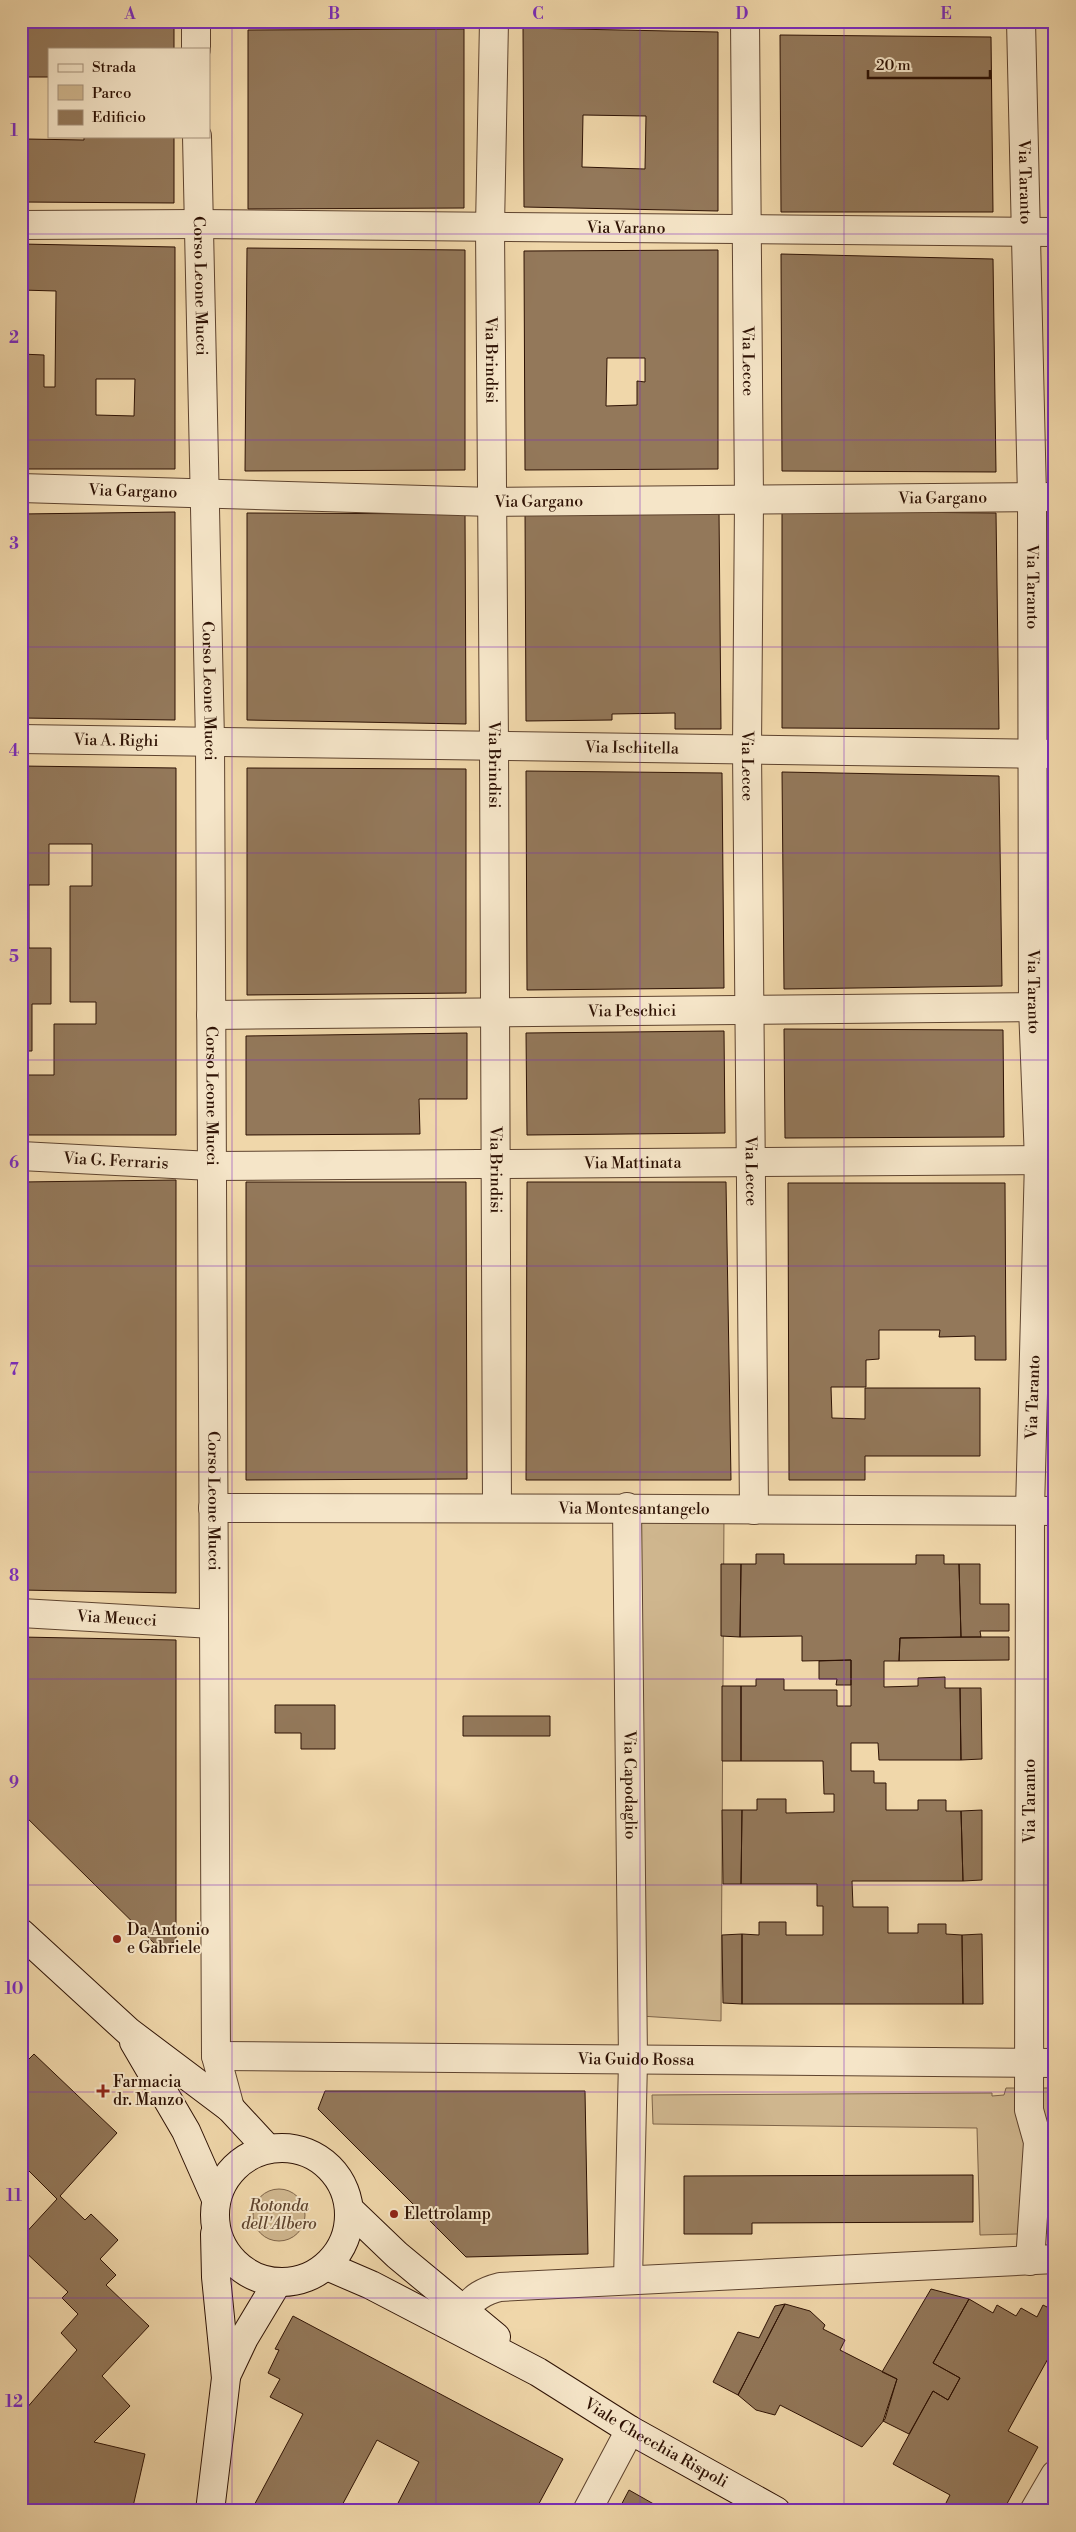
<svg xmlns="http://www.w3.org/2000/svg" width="1076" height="2532" viewBox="0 0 1076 2532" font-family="'Libre Bodoni',serif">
	<rect width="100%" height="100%" fill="#f0d7aa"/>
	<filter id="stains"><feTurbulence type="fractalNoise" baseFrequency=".004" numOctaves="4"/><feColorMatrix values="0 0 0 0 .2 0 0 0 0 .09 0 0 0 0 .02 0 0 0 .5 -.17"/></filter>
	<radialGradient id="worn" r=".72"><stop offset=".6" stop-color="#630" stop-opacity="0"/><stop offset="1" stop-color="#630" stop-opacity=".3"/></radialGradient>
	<path fill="#cfb68e" stroke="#7e6449" d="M 640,1513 L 724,1513 L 721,2021 L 640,2016 Z
		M 1006,2088 L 1055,2088 L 1055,2233 L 980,2235 L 977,2128 L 653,2124 L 652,2095 L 992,2093 L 992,2096 L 1004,2095 Z
		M253 2215a26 26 0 1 1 52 0a26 26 0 1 1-52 0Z"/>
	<path fill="#93785a" stroke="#2e1204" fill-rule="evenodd" d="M 21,22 L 174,24 L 174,49 L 49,49 L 49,77 L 27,77 L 26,139 L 84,140 L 84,136 L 174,136 L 174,203 L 21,202 Z
		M 523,28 L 718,32 L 718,211 L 524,207 ZM 583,115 L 646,116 L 645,169 L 582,167 Z
		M 464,29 L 464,208 L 248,209 L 248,30 Z
		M 780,35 L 991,37 L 993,212 L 781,212 Z
		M 21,244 L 175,247 L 175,469 L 21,469 L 21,354 L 44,355 L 44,387 L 55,387 L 56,291 L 21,290 ZM 96,379 L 135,379 L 134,416 L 96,415 Z
		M 247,248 L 465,250 L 465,470 L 245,471 Z
		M 718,250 L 718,469 L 525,470 L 524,251 ZM 607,358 L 645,358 L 645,382 L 637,381 L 637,405 L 606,406 Z
		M 781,254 L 993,259 L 996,472 L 782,471 Z
		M 719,510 L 721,729 L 675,729 L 675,713 L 612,714 L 612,720 L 526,721 L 525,511 Z
		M 782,511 L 996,513 L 999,729 L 782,728 Z
		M 175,512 L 175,720 L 21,718 L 21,514 Z
		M 247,513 L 465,514 L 466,724 L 247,720 Z
		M 21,766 L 176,768 L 176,1135 L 21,1135 ZM 49,844 L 92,844 L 92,886 L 70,886 L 70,1002 L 96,1002 L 96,1024 L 54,1024 L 54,1075 L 27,1075 L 27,1051 L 32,1051 L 32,1004 L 51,1004 L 51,948 L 29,948 L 29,885 L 49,885 Z
		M 247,768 L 466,769 L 466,993 L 247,995 Z
		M 526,771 L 722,773 L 724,988 L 527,990 Z
		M 782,772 L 999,776 L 1002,986 L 784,989 Z
		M 784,1029 L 1003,1030 L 1004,1137 L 785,1138 Z
		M 724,1031 L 725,1133 L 527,1135 L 526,1033 Z
		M 467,1033 L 467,1099 L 419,1099 L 420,1134 L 246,1135 L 246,1036 Z
		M 176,1180 L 176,1593 L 21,1590 L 21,1182 Z
		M 246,1182 L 466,1182 L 467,1479 L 246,1480 Z
		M 527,1182 L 726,1182 L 731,1480 L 526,1480 Z
		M 788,1183 L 1005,1183 L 1006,1360 L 975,1360 L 975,1336 L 939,1337 L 940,1330 L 879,1330 L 879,1359 L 866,1360 L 866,1387 L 831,1387 L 832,1418 L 865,1419 L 865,1388 L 980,1388 L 980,1456 L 865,1456 L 865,1480 L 789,1480 Z
		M 756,1554 L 784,1554 L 784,1564 L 916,1564 L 916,1555 L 944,1555 L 944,1564 L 959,1564 L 961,1637 L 900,1638 L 899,1661 L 884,1661 L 884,1687 L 918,1686 L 918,1678 L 945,1677 L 945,1688 L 960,1688 L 961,1760 L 879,1760 L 878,1743 L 851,1743 L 851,1771 L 874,1771 L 874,1783 L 886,1783 L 886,1810 L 918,1810 L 918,1800 L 946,1800 L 946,1811 L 961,1811 L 963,1881 L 852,1881 L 853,1907 L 888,1907 L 888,1933 L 918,1933 L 918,1924 L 946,1924 L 946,1934 L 962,1935 L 963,2004 L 742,2004 L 742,1934 L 759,1935 L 759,1922 L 786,1922 L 786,1935 L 823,1935 L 823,1906 L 817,1906 L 817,1884 L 741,1884 L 742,1810 L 757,1810 L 757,1799 L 786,1799 L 786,1813 L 834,1812 L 834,1794 L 824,1794 L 823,1761 L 741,1761 L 741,1686 L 756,1686 L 756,1679 L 784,1679 L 784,1690 L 837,1690 L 837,1706 L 851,1706 L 851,1660 L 802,1661 L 802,1636 L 740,1637 L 741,1564 L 756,1564 Z
		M 721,1564 L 741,1564 L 740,1637 L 721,1636 Z
		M 959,1564 L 980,1564 L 980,1604 L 1009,1604 L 1009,1631 L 980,1631 L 981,1637 L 961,1637 Z
		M 21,1637 L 176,1640 L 176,1941 L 160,1949 L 21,1812 Z
		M 981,1637 L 1009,1637 L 1009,1660 L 899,1661 L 900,1638 Z
		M 851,1660 L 851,1685 L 836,1685 L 837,1679 L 819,1679 L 819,1661 Z
		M 722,1686 L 741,1686 L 741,1761 L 722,1761 Z
		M 960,1688 L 981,1688 L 982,1759 L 961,1760 Z
		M 275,1705 L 335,1705 L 335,1749 L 301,1749 L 301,1733 L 275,1733 Z
		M 463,1716 L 550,1716 L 550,1736 L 463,1736 Z
		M 722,1810 L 742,1810 L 741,1884 L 723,1884 Z
		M 982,1810 L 982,1880 L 963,1881 L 961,1811 Z
		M 742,1934 L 742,2004 L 723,2003 L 722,1935 Z
		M 982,1934 L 983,2004 L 963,2004 L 962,1935 Z
		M 34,2054 L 117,2133 L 60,2196 L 85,2220 L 91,2214 L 118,2240 L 100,2259 L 116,2275 L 106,2285 L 149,2326 L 102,2376 L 130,2406 L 94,2442 L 145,2454 L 132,2511 L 21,2510 L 21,2425 L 25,2410 L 77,2350 L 61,2333 L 78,2314 L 62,2298 L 68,2292 L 21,2248 L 21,2238 L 57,2199 L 21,2163 L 21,2067 Z
		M 325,2091 L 585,2091 L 588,2254 L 466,2257 L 318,2109 Z
		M 973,2175 L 973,2222 L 752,2223 L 752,2234 L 684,2234 L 684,2176 Z
		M 931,2289 L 969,2299 L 933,2363 L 960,2378 L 948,2400 L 933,2391 L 909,2434 L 883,2421 L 897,2379 L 882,2372 Z
		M 969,2299 L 993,2313 L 997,2305 L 1016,2316 L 1021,2308 L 1037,2317 L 1043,2305 L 1055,2311 L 1055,2346 L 1008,2431 L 1038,2447 L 1003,2511 L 942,2511 L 950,2495 L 893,2464 L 933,2391 L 948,2400 L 960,2378 L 933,2363 Z
		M 785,2304 L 810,2311 L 825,2325 L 823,2329 L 845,2340 L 840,2350 L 897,2379 L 885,2419 L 862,2447 L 780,2405 L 775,2415 L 756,2410 L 738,2395 Z
		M 785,2304 L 738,2395 L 713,2382 L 738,2332 L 759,2338 L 775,2306 Z
		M 293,2316 L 563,2459 L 535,2511 L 518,2504 L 515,2511 L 394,2511 L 419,2462 L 377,2440 L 339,2511 L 251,2511 L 303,2414 L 270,2397 L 280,2379 L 268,2373 L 279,2350 L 275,2349 Z
		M 629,2490 L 666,2511 L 618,2511 Z"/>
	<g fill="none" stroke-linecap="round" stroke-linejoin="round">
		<g stroke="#5e432e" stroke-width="30">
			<g id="minor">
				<path id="s1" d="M 494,21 L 490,227 L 494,745 L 497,1508"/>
				<path id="s2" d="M 745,21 L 749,500 L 747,749 L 754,1510"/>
				<path id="s3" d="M 1021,21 L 1032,497 L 1033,1007 L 1039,1160 L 1030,1510 L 1029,2110 L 1038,2142 L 1030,2261"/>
				<path id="s4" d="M 21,225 L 197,224 L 1055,232"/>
				<path id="s5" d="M 21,488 L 492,502 L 1055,497"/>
				<path id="s6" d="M 21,739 L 1055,754"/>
				<path id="s7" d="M 211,1015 L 1055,1007"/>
				<path id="s8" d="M 21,1156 L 211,1166 L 1055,1160"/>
				<path id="s9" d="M 627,1507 L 633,2061 L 628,2280"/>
				<path id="s10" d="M 213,1508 C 494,1508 774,1509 1055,1511"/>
				<path id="s11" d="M 21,1613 L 213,1624"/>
				<path id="s12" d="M 216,2056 L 1055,2063"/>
				<path d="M 463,2311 C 474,2297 484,2291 500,2287 L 1055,2259"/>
				<path d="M 587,2511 L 630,2430"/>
				<path d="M 1034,2511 L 1055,2475"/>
			</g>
		</g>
		<g stroke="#5e432e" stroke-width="30">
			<g id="tertiary">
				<path d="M 196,21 L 196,49"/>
				<path id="s13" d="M 197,136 L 210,741 L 216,2056 L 230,2108"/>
			</g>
		</g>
		<g stroke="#2e1204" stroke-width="30">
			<g id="secondary">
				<path d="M 21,1933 L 129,2032 L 230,2108 L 268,2149"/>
				<path d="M 134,2042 L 186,2131 L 216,2199"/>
				<circle cx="282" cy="2215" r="67"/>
				<path d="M 350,2210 L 397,2255 L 496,2337"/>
				<path id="s14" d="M 327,2266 L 371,2285 L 538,2372 L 630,2430 L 776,2511"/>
				<path d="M 226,2376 L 244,2338 L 277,2283"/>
				<path d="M 210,2511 L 226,2378 L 216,2277 L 215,2234"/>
			</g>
		</g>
		<use href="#minor" stroke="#f5e5c8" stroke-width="28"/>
		<use href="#tertiary" stroke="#f5e5c8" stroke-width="28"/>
		<use href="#secondary" stroke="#f5e5c8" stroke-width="28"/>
	</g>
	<path fill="none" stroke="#7b2cbf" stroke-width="1" stroke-opacity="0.55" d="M 232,21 L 232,2511M 436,21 L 436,2511M 640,21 L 640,2511M 844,21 L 844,2511M 21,234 L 1055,234M 21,440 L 1055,440M 21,647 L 1055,647M 21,853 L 1055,853M 21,1060 L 1055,1060M 21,1266 L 1055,1266M 21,1472 L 1055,1472M 21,1679 L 1055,1679M 21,1885 L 1055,1885M 21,2092 L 1055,2092M 21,2298 L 1055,2298"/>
	<g fill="#8f2418" stroke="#f5e5c8" stroke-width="2">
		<circle cx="117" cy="1939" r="5"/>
		<path d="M100.5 2083.5h5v5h5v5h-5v5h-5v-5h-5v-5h5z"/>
		<circle cx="394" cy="2214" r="5"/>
	</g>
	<g text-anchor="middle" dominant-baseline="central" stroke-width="4" stroke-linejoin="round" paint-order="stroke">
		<g font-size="16" fill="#2e1204" stroke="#f5e5c8">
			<text stroke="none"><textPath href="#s3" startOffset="161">Via Taranto</textPath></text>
			<text stroke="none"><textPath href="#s4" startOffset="605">Via Varano</textPath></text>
			<text stroke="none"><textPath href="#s13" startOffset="150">Corso Leone Mucci</textPath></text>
			<text stroke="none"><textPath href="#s1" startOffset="339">Via Brindisi</textPath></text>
			<text stroke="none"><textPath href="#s2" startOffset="340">Via Lecce</textPath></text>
			<text stroke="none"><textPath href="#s5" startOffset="112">Via Gargano</textPath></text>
			<text stroke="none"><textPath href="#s5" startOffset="922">Via Gargano</textPath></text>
			<text stroke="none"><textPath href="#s5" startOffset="518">Via Gargano</textPath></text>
			<text stroke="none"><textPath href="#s3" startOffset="566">Via Taranto</textPath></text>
			<text stroke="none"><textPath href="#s13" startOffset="555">Corso Leone Mucci</textPath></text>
			<text stroke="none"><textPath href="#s6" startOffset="95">Via A. Righi</textPath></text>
			<text stroke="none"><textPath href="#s6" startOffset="611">Via Ischitella</textPath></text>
			<text stroke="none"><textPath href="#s1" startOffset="744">Via Brindisi</textPath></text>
			<text stroke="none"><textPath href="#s2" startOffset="745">Via Lecce</textPath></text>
			<text stroke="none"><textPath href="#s3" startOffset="971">Via Taranto</textPath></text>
			<text stroke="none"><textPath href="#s7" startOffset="421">Via Peschici</textPath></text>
			<text stroke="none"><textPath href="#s13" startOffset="960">Corso Leone Mucci</textPath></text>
			<text stroke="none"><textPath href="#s8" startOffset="95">Via G. Ferraris</textPath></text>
			<text stroke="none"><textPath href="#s8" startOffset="612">Via Mattinata</textPath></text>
			<text stroke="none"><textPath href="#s1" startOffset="1149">Via Brindisi</textPath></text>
			<text stroke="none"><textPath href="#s2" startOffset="1150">Via Lecce</textPath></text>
			<text transform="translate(1033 1397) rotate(-88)">Via Taranto</text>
			<text stroke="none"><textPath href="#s13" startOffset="1365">Corso Leone Mucci</textPath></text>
			<text stroke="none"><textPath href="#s10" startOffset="421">Via Montesantangelo</textPath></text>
			<text stroke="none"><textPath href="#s11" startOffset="96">Via Meucci</textPath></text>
			<text stroke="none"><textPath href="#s9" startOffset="278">Via Capodaglio</textPath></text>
			<text transform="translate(1030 1801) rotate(-90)">Via Taranto</text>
			<text stroke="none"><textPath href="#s12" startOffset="420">Via Guido Rossa</textPath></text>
			<text stroke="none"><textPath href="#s14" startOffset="374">Viale Checchia Rispoli</textPath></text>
		</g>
		<g font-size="16" fill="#2e1204" stroke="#f5e5c8" text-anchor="start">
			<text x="127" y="1930">Da Antonio<tspan x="127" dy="18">e Gabriele</tspan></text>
			<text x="113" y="2082">Farmacia<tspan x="113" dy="18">dr. Manzo</tspan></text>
			<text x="404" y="2214">Elettrolamp</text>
		</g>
		<g font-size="16" font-style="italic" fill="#5e432d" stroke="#f5e5c8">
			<text x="279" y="2206">Rotonda<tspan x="279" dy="18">dell'Albero</tspan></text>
		</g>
	</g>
	<rect width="1076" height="2532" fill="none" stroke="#f0d7aa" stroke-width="55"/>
	<rect x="48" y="48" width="162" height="90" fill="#f5e5c8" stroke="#a5917a"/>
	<rect x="58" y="64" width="25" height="8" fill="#f5e5c8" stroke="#a5917a"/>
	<text x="92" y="72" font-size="15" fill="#2e1204">Strada</text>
	<rect x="58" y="85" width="25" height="15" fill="#cfb68e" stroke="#a5917a"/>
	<text x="92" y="98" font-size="15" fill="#2e1204">Parco</text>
	<rect x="58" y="110" width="25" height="15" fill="#93785a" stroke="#a5917a"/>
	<text x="92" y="122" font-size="15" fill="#2e1204">Edificio</text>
	<path d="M868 70v8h122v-8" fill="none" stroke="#2e1204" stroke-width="2.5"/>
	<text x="876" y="70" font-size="15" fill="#2e1204" stroke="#f5e5c8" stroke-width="4" paint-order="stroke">20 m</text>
	<rect x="28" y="28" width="1020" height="2476" fill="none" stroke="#7b2cbf" stroke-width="2"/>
	<g font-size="16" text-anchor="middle" font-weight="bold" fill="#7b2cbf">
		<text x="130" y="19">A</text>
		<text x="334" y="19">B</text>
		<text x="538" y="19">C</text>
		<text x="742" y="19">D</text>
		<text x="946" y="19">E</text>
		<text x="14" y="136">1</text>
		<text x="14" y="343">2</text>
		<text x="14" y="549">3</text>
		<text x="14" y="756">4</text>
		<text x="14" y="962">5</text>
		<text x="14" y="1168">6</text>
		<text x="14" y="1375">7</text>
		<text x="14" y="1581">8</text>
		<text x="14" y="1788">9</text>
		<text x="14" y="1994">10</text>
		<text x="14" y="2201">11</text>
		<text x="14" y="2407">12</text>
	</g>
	<rect width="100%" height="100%" filter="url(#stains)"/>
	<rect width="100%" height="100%" fill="url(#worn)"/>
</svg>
